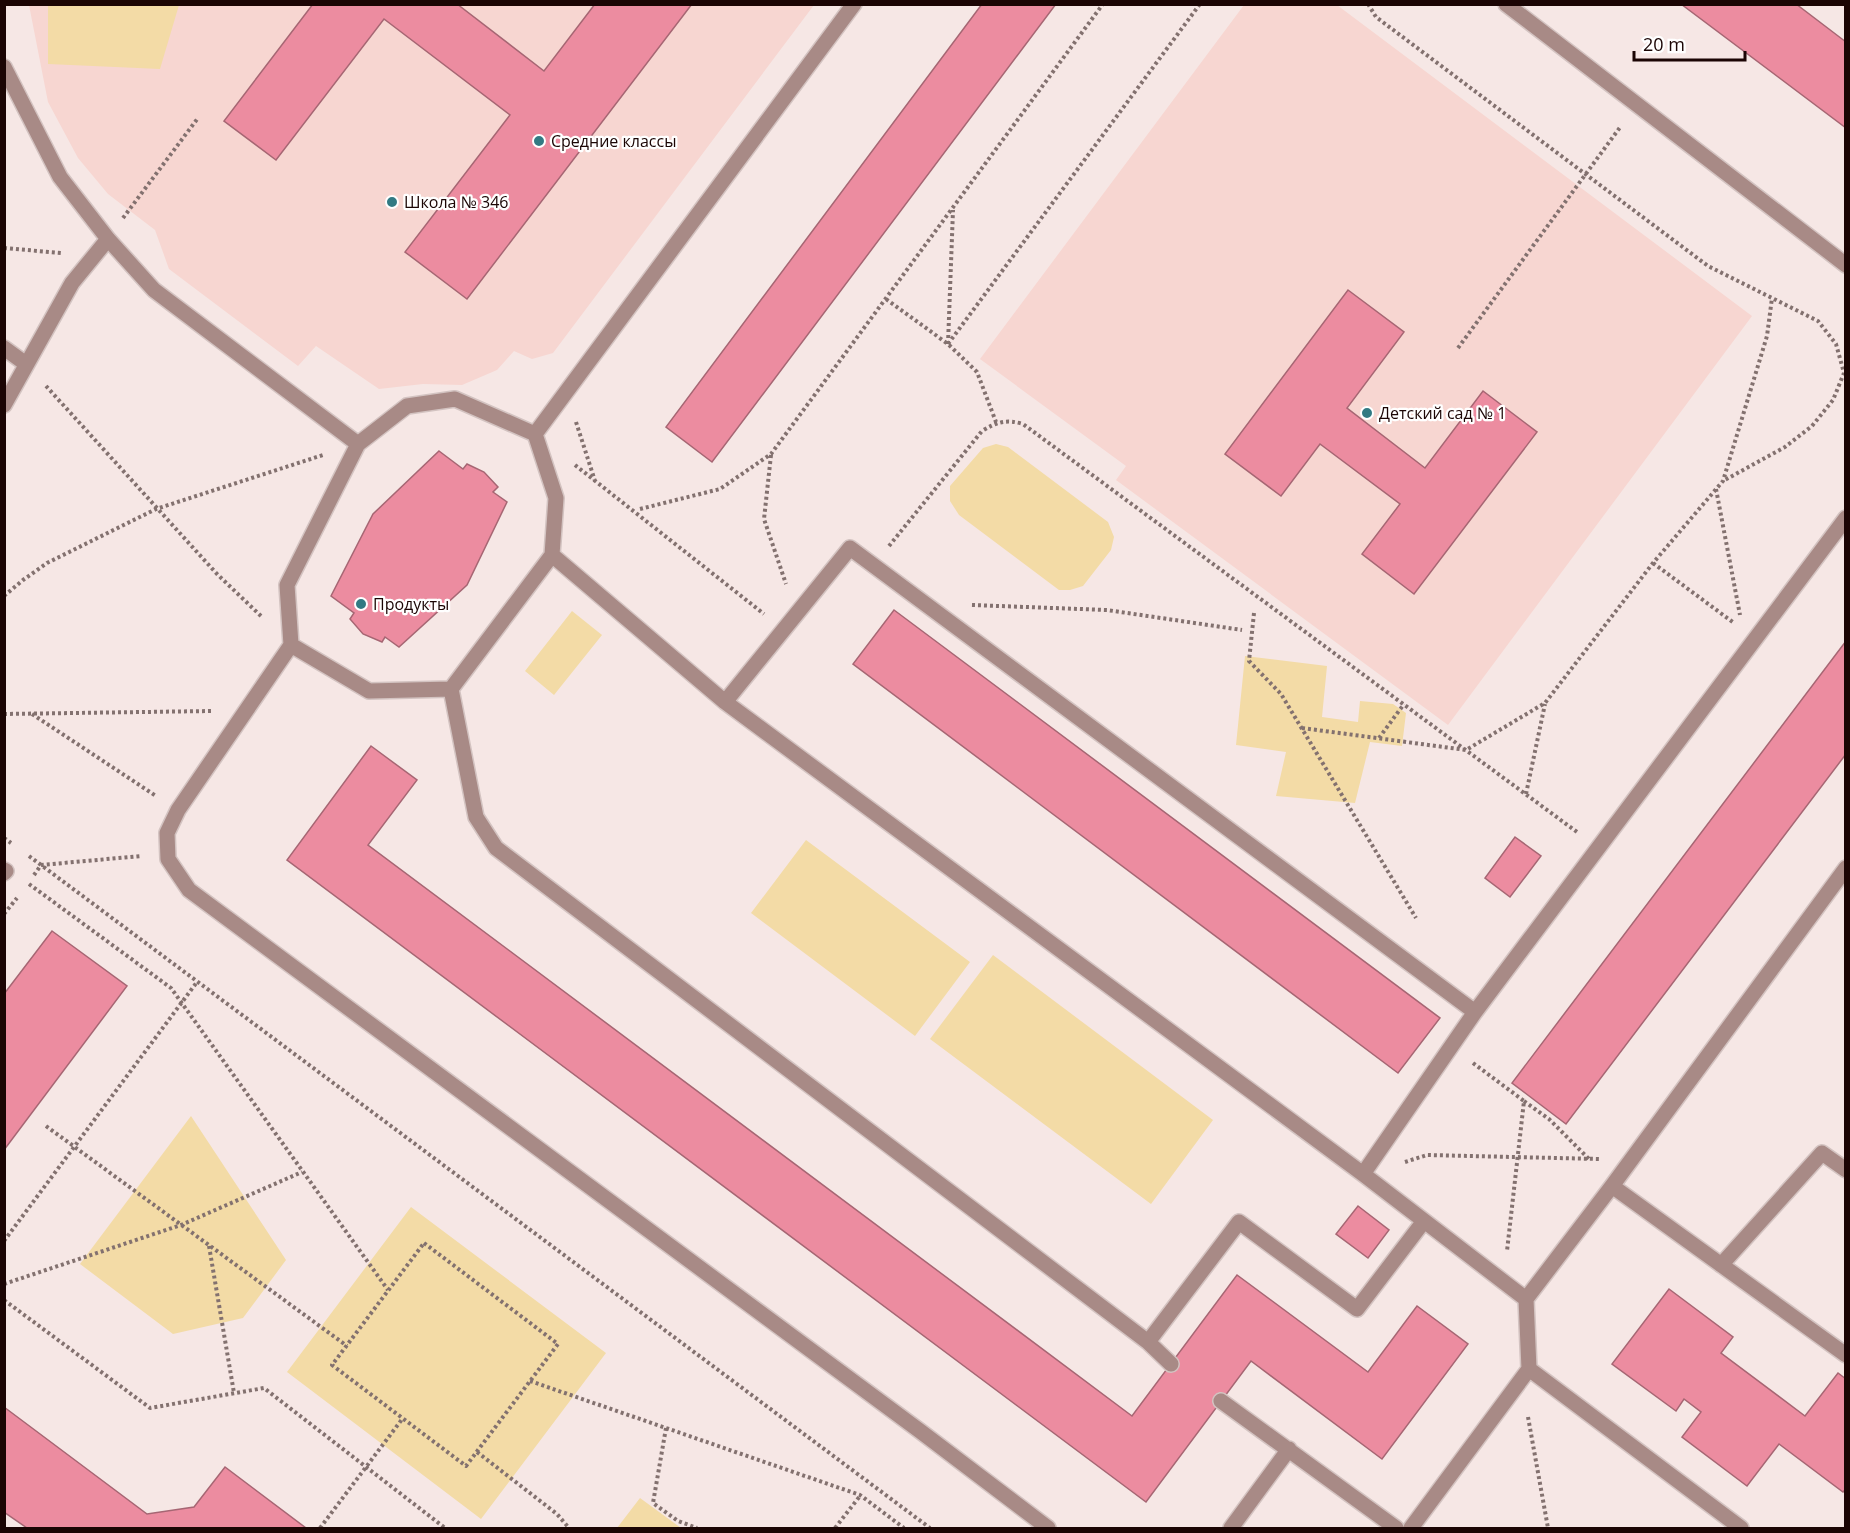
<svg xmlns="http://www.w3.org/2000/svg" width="1850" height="1533" viewBox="0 0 1850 1533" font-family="'Open Sans',sans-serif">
	<rect width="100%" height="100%" fill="#f6e7e5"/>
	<path fill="#f7d6d1" d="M 29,5 L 814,5 L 553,353 L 532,359 L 514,351 L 497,370 L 462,385 L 423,384 L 379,389 L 316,346 L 298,366 L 169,269 L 155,230 L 108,194 L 78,158 L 48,102 Z
		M 1244,5 L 1337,5 L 1752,316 L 1448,725 L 1116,480 L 1126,466 L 980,359 Z"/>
	<path fill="#f3dba6" d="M 48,5 L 48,4 L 179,5 L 160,69 L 48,64 Z
		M 996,444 L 1008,447 L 1108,522 L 1114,537 L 1111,550 L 1083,586 L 1070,590 L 1059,590 L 959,515 L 950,501 L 950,486 L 983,448 Z
		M 572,611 L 602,635 L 554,695 L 525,671 Z
		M 1245,656 L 1327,666 L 1322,717 L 1358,722 L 1360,701 L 1393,704 L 1406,713 L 1402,746 L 1370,742 L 1355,803 L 1276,796 L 1286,752 L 1236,745 Z
		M 806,840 L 970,962 L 915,1036 L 751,913 Z
		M 993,955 L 1213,1120 L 1151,1204 L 930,1039 Z
		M 191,1116 L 286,1260 L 243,1318 L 173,1334 L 80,1264 Z
		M 411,1207 L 606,1353 L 481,1519 L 287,1372 Z
		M 640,1498 L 681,1528 L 617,1528 Z"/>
	<path fill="#ec8ca0" stroke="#a66673" stroke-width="1.5" d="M 313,4 L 457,4 L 544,71 L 595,4 L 692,4 L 467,299 L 405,252 L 510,115 L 384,19 L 276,160 L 224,121 Z
		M 982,4 L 1056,4 L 712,462 L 666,427 Z
		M 1681,4 L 1796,4 L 1846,42 L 1846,128 Z
		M 1348,290 L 1404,332 L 1347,408 L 1425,468 L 1483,391 L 1537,432 L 1414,594 L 1362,554 L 1400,504 L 1320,444 L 1281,496 L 1225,454 Z
		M 439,451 L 463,469 L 467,464 L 484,472 L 498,487 L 493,492 L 507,502 L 467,585 L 399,647 L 385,637 L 382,642 L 363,634 L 350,619 L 354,613 L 331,596 L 373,514 Z
		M 894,610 L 1440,1018 L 1398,1073 L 853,664 Z
		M 1846,641 L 1846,754 L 1566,1124 L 1512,1083 Z
		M 371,746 L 417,780 L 368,845 L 1132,1416 L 1237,1275 L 1368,1372 L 1417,1306 L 1468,1344 L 1382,1459 L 1251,1361 L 1146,1502 L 287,860 Z
		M 1515,837 L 1541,856 L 1510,897 L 1485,878 Z
		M 52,931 L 127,986 L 4,1150 L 4,994 Z
		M 1358,1206 L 1389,1230 L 1368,1258 L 1336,1234 Z
		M 1669,1289 L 1733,1337 L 1721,1353 L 1805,1416 L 1838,1373 L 1846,1379 L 1846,1489 L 1843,1492 L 1779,1444 L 1747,1486 L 1682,1437 L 1701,1412 L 1684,1399 L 1676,1411 L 1612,1364 Z
		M 4,1407 L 147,1514 L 194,1507 L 225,1467 L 306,1528 L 27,1528 L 4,1512 Z"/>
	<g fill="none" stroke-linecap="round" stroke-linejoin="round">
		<g stroke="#d3c3c1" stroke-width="18">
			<path id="service" d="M 1506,4 L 1846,265
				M 4,67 L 60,177 L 108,239 L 154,290 L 358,444
				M 4,348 L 26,364
				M 4,405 L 72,283 L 108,239
				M 535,434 L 854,4
				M 291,645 L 178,810 L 167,833 L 168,859 L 189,890 L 920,1431 L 1048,1528
				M 451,689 L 552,555
				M 725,702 L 850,548 L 1475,1012
				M 4,870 L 6,871 L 4,873
				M 1363,1174 L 1475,1012 L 1846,518
				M 1612,1186 L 1846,1355
				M 1721,1265 L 1822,1153 L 1846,1170
				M 1148,1342 L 1239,1222 L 1357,1309 L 1424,1221
				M 1171,1364 L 1148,1342 L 496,848 L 476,817 L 451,689 L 369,691 L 291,645 L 287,585 L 358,444 L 407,406 L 455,399 L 535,434 L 556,498 L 552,555 L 725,702 L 1363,1174 L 1526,1299
				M 1529,1369 L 1741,1528
				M 1221,1401 L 1396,1528
				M 1231,1528 L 1289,1449
				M 1411,1528 L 1529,1369 L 1526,1299 L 1612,1186 L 1846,868"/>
		</g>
		<path stroke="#83716f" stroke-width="4" stroke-dasharray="3 3" stroke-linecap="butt" d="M 1368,4 L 1376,17 L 1708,266 L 1818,321 L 1836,344 L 1844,373 L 1833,400 L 1812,426 L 1785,447 L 1723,481
			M 123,218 L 198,118
			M 4,248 L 61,253
			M 886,299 L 948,344 L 977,372 L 996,422
			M 948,344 L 1200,4
			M 948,344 L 953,210
			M 1458,348 L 1621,126
			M 46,386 L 217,574 L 262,617
			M 576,422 L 595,481
			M 771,455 L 764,519 L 786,584
			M 575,465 L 764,614
			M 1716,489 L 1740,615
			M 640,509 L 720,489 L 771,454 L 1103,4
			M 889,546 L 982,431 C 997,422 1006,419 1023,424 L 1577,832
			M 1653,563 L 1734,623
			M 4,596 L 23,580 L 47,563 L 156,509 L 323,455
			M 972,605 L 1107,610 L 1242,630
			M 1254,613 L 1249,661 L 1281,694 L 1416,918
			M 4,714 L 212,711
			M 32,714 L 156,796
			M 1302,728 L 1466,750 L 1545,703 L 1653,563 L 1723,481 L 1767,336 L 1772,298
			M 1379,738 L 1404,704
			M 1526,794 L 1545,704
			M 4,838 L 11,843
			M 29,856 L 930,1528
			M 34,875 L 41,865 L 141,856
			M 29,884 L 171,988 L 388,1290
			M 4,914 L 17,898
			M 1473,1063 L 1524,1101 L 1507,1251
			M 1524,1101 L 1549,1119 L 1589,1159
			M 46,1126 L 347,1346
			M 1405,1162 L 1427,1155 L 1600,1159
			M 4,1241 L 197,982
			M 424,1243 L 558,1344 L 466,1466 L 332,1365 Z
			M 209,1246 L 234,1393
			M 4,1284 L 181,1225 L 302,1172
			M 4,1300 L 150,1408 L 264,1388 L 445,1528
			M 530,1381 L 860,1495 L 904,1528
			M 1528,1417 L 1548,1528
			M 666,1428 L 653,1503 L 678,1521 L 697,1528
			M 477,1452 L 557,1514 L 569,1528
			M 320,1528 L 403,1418
			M 835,1528 L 860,1496"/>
		<use href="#service" stroke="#a88a86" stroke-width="15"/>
	</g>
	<g fill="#327a83" stroke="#fff" stroke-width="2">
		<circle cx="539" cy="141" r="6"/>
		<circle cx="392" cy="202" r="6"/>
		<circle cx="1367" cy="413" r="6"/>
		<circle cx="361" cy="604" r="6"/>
	</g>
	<g text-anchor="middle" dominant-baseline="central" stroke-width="4.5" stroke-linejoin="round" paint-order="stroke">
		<g font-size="16" fill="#1b0504" stroke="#fff" text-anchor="start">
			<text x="551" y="141">Средние классы</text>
			<text x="404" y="202">Школа № 346</text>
			<text x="1379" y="413">Детский сад № 1</text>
			<text x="373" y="604">Продукты</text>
		</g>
	</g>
	<rect width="1850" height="1533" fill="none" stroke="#1b0504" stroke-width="12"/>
	<path d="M1634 51v9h111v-9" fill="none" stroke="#1b0504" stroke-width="3"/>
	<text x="1643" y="51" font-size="18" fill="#1b0504" stroke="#ffffff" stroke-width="4.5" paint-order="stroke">20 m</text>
</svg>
